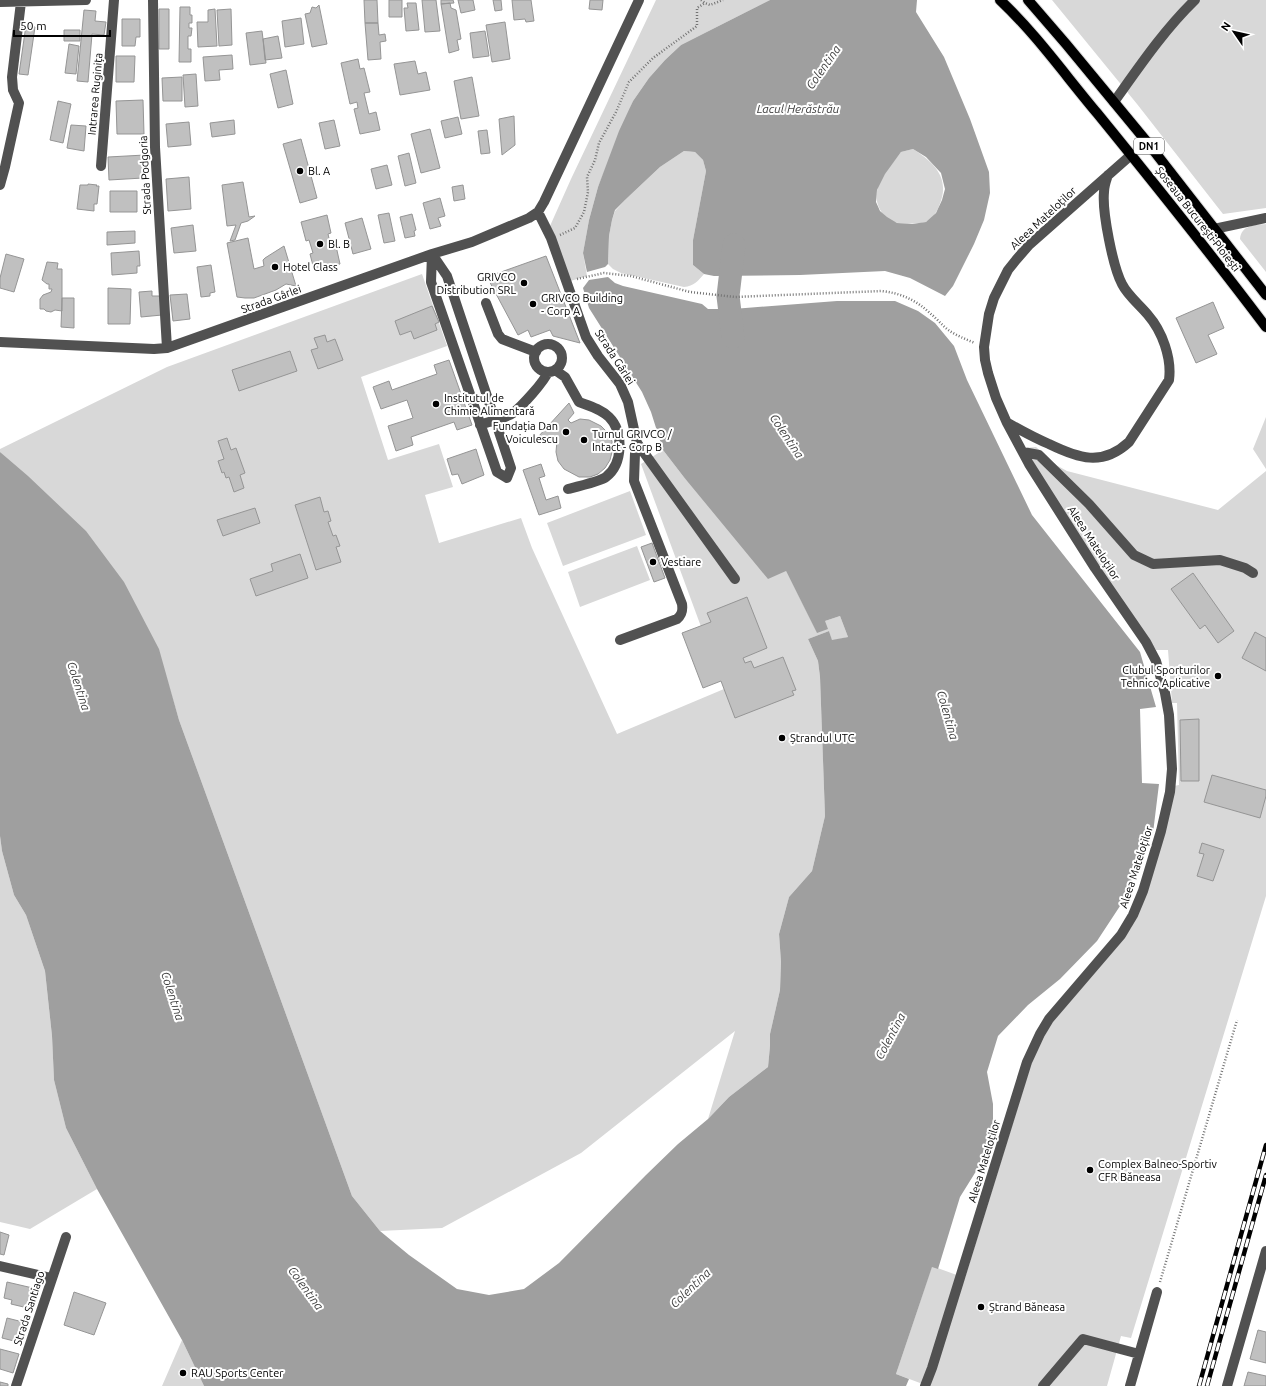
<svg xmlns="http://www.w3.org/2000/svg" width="1266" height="1386" viewBox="0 0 1266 1386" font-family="Ubuntu,sans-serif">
	<rect width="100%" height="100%" fill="#fff"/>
	<path fill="#d8d8d8" d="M 656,0 L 770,0 L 681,45 L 665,60 L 649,78 L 633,101 L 598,187 L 589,220 L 583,253 L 587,276 L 567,282 L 550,226 L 571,179 Z
		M 1052,0 L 1266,0 L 1266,208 L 1223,214 L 1137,104 Z
		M 913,149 C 935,163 951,179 939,206 C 937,212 932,219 926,222 C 923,223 919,223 917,223 C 911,224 904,224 898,223 C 884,221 874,205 877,191 C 879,178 893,163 901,152 Z
		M 684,151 L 695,152 L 703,160 L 706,171 L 693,240 L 693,265 L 704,274 C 698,281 694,286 684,287 L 621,273 L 613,269 L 608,264 L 609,236 L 612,220 L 615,211 L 625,200 L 660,167 Z
		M 1266,224 L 1266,272 L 1240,239 C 1241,225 1255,225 1266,224 Z
		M 422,274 L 447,346 L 361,377 L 388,460 L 439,444 L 453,487 L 425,495 L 439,543 L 521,518 L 532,548 L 617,734 L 724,689 L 641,464 L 663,450 L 683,476 L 786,571 L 817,632 L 825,621 L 840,616 L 848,637 L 832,641 L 829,631 L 808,639 L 818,661 L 820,677 L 825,816 L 812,871 L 789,897 L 779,934 L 781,962 L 780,990 L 770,1034 L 770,1046 L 768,1067 L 729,1097 L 708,1119 L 735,1031 L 581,1153 L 442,1228 L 380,1231 L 352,1196 L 179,720 L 158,649 L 0,452 L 0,449 L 167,367 Z
		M 1266,417 L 1266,469 L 1253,449 Z
		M 1036,447 L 1056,465 L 1067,471 L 1218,510 L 1266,471 L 1266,896 L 1131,1338 L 1121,1336 L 1107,1386 L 928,1386 L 896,1374 L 932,1266 L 965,1278 L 1032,1061 L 1052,1021 L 1131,928 L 1174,786 L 1179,785 L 1177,703 L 1172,703 L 1168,650 L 1156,650 L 1101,571 L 1024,448 Z
		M 630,491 L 646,535 L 563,566 L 547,523 Z
		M 637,546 L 650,580 L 580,607 L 568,572 Z
		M 0,836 L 2,851 L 14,895 L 26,915 L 45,971 L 52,1036 L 54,1080 L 66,1128 L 97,1189 L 30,1229 L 0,1222 Z
		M 182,1340 L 204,1386 L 162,1386 Z"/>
	<path fill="#9f9f9f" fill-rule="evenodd" d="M 770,0 L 917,0 L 916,12 L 944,57 L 970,119 L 989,172 L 990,193 L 984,220 L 974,244 L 953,286 L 945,296 L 910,278 L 885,271 L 800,275 L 714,276 L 704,274 L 693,265 L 693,240 L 706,171 L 703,160 L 695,152 L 684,151 L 660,167 L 625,200 L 615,210 L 612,220 L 609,236 L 608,264 L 605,267 L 587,272 L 583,253 L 589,220 L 598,187 L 619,131 L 633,101 L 649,78 L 665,60 L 681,45 ZM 913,149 L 926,157 L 941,173 L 945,189 L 942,200 L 936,213 L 926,222 L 912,224 L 897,223 L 887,217 L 880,211 L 876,202 L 877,190 L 885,174 L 901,152 Z
		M 608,277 L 615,283 L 623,286 L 702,304 L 708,309 L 719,309 L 721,306 L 732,306 L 733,309 L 837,301 L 895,301 L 918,311 L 935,323 L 954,346 L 967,380 L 1032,515 L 1140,652 L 1156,707 L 1140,709 L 1142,783 L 1159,784 L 1153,833 L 1120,906 L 1097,941 L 1060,979 L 1028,1005 L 998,1036 L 987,1072 L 993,1104 L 993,1144 L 960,1197 L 938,1269 L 932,1267 L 896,1374 L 909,1379 L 906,1386 L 204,1386 L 182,1340 L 97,1189 L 66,1128 L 54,1080 L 52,1036 L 45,971 L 26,915 L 14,895 L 2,851 L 0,836 L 0,452 L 28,476 L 86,531 L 124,582 L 159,649 L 179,720 L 352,1196 L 380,1231 L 409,1255 L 457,1289 L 489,1295 L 524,1289 L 559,1263 L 646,1175 L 678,1144 L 708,1119 L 729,1097 L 768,1067 L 770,1046 L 770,1034 L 780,990 L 781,962 L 779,934 L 789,897 L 812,871 L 825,816 L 820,677 L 818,661 L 808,639 L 829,631 L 832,640 L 848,637 L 840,616 L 825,621 L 828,629 L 817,633 L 786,571 L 768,579 L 683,476 L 663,450 L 651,412 L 642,392 L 589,308 L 583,288 L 589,280 Z"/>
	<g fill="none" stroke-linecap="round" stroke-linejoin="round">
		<path stroke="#9f9f9f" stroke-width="23" d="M 733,337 L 728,296 L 734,245"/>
	</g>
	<path fill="#c0c0c0" stroke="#959595" d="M 364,0 L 377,0 L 378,23 L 365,23 Z
		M 389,0 L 402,0 L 402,17 L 389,17 Z
		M 422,0 L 436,0 L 440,31 L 425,32 Z
		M 441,0 L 453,0 L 454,3 L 441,4 Z
		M 458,0 L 473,0 L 475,10 L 461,13 Z
		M 493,0 L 501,0 L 502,10 L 495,11 Z
		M 512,0 L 531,0 L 534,21 L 526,22 L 525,19 L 514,20 Z
		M 590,0 L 603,0 L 602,10 L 589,9 Z
		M 407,3 L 416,3 L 419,30 L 406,31 L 404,8 L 408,8 Z
		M 450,3 L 451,8 L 456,10 L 461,39 L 457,40 L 459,50 L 449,53 L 441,4 Z
		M 319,5 L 327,44 L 312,47 L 305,14 L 310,13 L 312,7 L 316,8 Z
		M 180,7 L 190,7 L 190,15 L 192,15 L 192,23 L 189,23 L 189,28 L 192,28 L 191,36 L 188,36 L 188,49 L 191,49 L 191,62 L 179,62 Z
		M 159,9 L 169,9 L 169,49 L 159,49 Z
		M 215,9 L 217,46 L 198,47 L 197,22 L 208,22 L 208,10 Z
		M 231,9 L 232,45 L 219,46 L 217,10 Z
		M 84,10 L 96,11 L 95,21 L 106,22 L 104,35 L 92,34 L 88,82 L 77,81 Z
		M 301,18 L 304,44 L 285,47 L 282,21 Z
		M 122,19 L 140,19 L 140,37 L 136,37 L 135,46 L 122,46 Z
		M 505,22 L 510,59 L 492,62 L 486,25 Z
		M 365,23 L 378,23 L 379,35 L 385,34 L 386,41 L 380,42 L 381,59 L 368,60 Z
		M 26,25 L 35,27 L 28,75 L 19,74 Z
		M 64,30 L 80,30 L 80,41 L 64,41 Z
		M 262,31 L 266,63 L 250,65 L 246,33 Z
		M 485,31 L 489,56 L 473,58 L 470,33 Z
		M 278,36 L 282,58 L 265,60 L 263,39 Z
		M 69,44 L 79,46 L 76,74 L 65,73 Z
		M 232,55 L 233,69 L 219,70 L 220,80 L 205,81 L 203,57 Z
		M 116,56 L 135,56 L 134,82 L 116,82 Z
		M 358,59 L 360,69 L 364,68 L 370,92 L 364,93 L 369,114 L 376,112 L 380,130 L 360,134 L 354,109 L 358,108 L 357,102 L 350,104 L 341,63 Z
		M 415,61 L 418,74 L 426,72 L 430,90 L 400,95 L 394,64 Z
		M 286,70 L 293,104 L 278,108 L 270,74 Z
		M 196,74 L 198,106 L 185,107 L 183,75 Z
		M 182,77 L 182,101 L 163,101 L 162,78 Z
		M 472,77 L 479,116 L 461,119 L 454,81 Z
		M 143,100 L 144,134 L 117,134 L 116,101 Z
		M 58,101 L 71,104 L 63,143 L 50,140 Z
		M 514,116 L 515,145 L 502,155 L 499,119 Z
		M 458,117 L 462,134 L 445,138 L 441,121 Z
		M 234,120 L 235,134 L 212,137 L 210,123 Z
		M 334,120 L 340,146 L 325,149 L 319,123 Z
		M 189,122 L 191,145 L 168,147 L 166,124 Z
		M 71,125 L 86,126 L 84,151 L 67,148 Z
		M 430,129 L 440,168 L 421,173 L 411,134 Z
		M 487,130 L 490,153 L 481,154 L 478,131 Z
		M 301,139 L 317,198 L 300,203 L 283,144 Z
		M 409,153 L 416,183 L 405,186 L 398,156 Z
		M 145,155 L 145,168 L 143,168 L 143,178 L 109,180 L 108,157 Z
		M 387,165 L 392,185 L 376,189 L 371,169 Z
		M 189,177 L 191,209 L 168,211 L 166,179 Z
		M 243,182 L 249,217 L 255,216 L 248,221 L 241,223 L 235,240 L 230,241 L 236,225 L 227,226 L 222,185 Z
		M 88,184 L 97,185 L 96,186 L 99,186 L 97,204 L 94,204 L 94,211 L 77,209 L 80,185 L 88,185 Z
		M 463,185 L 465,199 L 454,201 L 452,187 Z
		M 110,191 L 137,191 L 137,212 L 110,212 Z
		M 440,198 L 445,216 L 438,218 L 441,226 L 430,229 L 423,203 Z
		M 389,213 L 395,241 L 384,243 L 378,215 Z
		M 412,214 L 416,230 L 414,231 L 415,236 L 405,238 L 400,217 Z
		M 327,215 L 331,233 L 328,234 L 331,247 L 336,246 L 340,264 L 314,270 L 310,254 L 313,253 L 309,240 L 306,241 L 301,222 Z
		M 362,218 L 371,249 L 353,254 L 345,223 Z
		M 193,225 L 196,251 L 174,253 L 171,228 Z
		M 135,231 L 135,243 L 107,245 L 107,232 Z
		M 248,238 L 254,269 L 264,266 L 263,260 L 265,258 L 284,246 L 296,286 L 286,284 L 276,290 L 254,298 L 245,298 L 237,297 L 227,243 Z
		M 139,251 L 140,266 L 137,266 L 137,273 L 112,275 L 111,253 Z
		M 6,254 L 24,259 L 14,292 L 0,288 L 0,278 Z
		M 546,256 L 580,343 L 553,336 L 550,330 L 531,337 L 528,330 L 518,335 L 487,277 Z
		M 47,262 L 58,263 L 57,269 L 62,269 L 62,311 L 55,310 L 51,312 L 46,311 L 44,309 L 40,309 L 40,299 L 43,295 L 51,292 L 52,289 L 49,289 L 49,284 L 47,284 L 42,280 Z
		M 211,265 L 215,292 L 210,293 L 210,296 L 201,297 L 197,267 Z
		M 108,288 L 131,289 L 130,324 L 108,324 Z
		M 152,291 L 152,296 L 160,296 L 162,315 L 141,317 L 139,292 Z
		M 187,294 L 190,319 L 173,321 L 170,295 Z
		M 62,298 L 74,298 L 74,328 L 61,327 Z
		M 1213,302 L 1224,328 L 1208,335 L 1217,354 L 1196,363 L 1176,318 Z
		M 432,306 L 439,322 L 435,324 L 437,330 L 414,339 L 411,331 L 400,335 L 395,321 Z
		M 325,335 L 327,342 L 335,339 L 343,360 L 318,369 L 311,350 L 318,348 L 314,338 Z
		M 290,351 L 297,371 L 239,391 L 232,370 Z
		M 449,360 L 472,425 L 457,430 L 454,422 L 411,437 L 413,445 L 396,451 L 388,426 L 413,418 L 407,400 L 381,409 L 373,387 L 389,381 L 392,390 L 437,374 L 434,365 Z
		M 569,403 L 574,413 L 568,420 L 571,423 L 580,419 L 589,420 L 601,426 L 607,432 L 612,441 L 612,452 L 610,460 L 605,468 L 598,474 L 590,477 L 579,477 L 564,469 L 558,461 L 556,452 L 557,441 L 553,437 L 551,440 L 538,437 Z
		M 227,438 L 231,450 L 236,448 L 245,473 L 240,475 L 244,488 L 234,492 L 229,477 L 226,478 L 224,472 L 222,473 L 218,461 L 224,459 L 218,441 Z
		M 476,449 L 484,475 L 462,484 L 458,474 L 452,475 L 447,459 Z
		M 541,464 L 545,476 L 539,478 L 546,500 L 558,496 L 561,508 L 539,515 L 523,470 Z
		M 320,497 L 324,512 L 328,511 L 331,521 L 328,522 L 333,536 L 336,535 L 340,546 L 336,547 L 341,562 L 316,570 L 295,505 Z
		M 255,508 L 260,523 L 223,536 L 217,520 Z
		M 652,543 L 665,578 L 654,582 L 641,547 Z
		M 300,554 L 308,578 L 256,596 L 250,579 L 273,571 L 271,564 Z
		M 1193,573 L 1234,631 L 1218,643 L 1205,625 L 1200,629 L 1171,589 Z
		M 747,597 L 767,648 L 743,658 L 745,663 L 751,661 L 754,668 L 783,657 L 796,690 L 792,691 L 794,695 L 735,718 L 721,681 L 703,688 L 682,633 L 711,622 L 707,613 Z
		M 1255,632 L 1266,638 L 1266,671 L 1242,658 Z
		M 1199,719 L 1199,781 L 1181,781 L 1180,720 Z
		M 1212,775 L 1266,790 L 1266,796 L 1260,818 L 1204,802 Z
		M 1202,843 L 1224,850 L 1213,881 L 1197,876 L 1204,854 L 1199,853 Z
		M 0,1232 L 9,1235 L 4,1255 L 0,1254 Z
		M 7,1282 L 37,1289 L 32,1309 L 11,1304 L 12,1300 L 4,1298 Z
		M 74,1292 L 106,1303 L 94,1335 L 64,1325 Z
		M 7,1318 L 27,1323 L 22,1343 L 2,1338 Z
		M 1258,1330 L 1266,1332 L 1266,1363 L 1250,1359 Z
		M 0,1349 L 19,1354 L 13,1373 L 0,1369 Z
		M 1248,1372 L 1266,1376 L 1266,1386 L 1244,1386 Z
		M 0,1382 L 8,1384 L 8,1386 L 0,1386 Z"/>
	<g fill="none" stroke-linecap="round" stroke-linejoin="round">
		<g stroke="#dbdbdb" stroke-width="12">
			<path id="major" d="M 1000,0 C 1036,34 1065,75 1097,113 C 1154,183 1211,254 1266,327
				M 1028,0 L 1066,44 L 1147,142 L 1266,295"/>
		</g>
		<path stroke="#737373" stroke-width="2.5" stroke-dasharray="1 2" stroke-linecap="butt" d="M 701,0 L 705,3 L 710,5 L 723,0
			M 560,235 L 575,228 L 584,212 L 588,192 L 587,177 L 595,160 L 599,143 L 616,112 L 629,82 L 653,58 L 697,26 L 697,8 L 705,3
			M 577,279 L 604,273 L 631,276 L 690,292 L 735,297 L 881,291 C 901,293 916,300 931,314 C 936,318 941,324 947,329 C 955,335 965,339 975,343
			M 1160,1282 L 1237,1020"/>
		<path stroke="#515151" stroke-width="10" d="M 153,0 L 155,147 L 167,348
			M 0,2 L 86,0
			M 1114,102 C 1139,67 1164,30 1195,0
			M 101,166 L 114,0
			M 0,185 L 5,167 L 19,103 L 13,90 L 12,77 L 21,2
			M 538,212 L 551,238 L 586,337 L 598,356 L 620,384 L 628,402 L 637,443 L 635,453 L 634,481 L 682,604 C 683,611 682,615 677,619 L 620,640
			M 1214,229 L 1266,218
			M 432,254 L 447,276 L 511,468 L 507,478 L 497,472 L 431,282 Z
			M 486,303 L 498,334 L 502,339 L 536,352
			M 0,342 L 154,349 L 167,348 L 432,254 L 472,242 L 529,218 L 538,212 L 544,202 L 639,0
			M534 358a14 14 0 1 1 28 0a14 14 0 1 1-28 0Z
			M 555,370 L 565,377 L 579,402 C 590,406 601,409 609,417 C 624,432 623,464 606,477 C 601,481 576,487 568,489
			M 1008,423 C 1022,431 1035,438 1049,444 C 1078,458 1102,467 1129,442 L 1169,380 C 1172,358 1162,331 1148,315 C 1140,305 1128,296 1122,284 C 1113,267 1102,212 1104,192 C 1104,186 1106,181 1108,175
			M 480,425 C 490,421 504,419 513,413 C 522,406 544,382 548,372
			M 637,443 L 735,579
			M 1023,452 L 1039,455 L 1089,504 L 1134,555 L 1153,564 L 1220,560 L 1245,568 L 1253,573
			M 0,1266 L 51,1278
			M 16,1386 L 66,1237
			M 925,1386 L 932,1368 L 1027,1062 L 1040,1034 L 1049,1019 L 1121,935 L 1133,915 L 1143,891 L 1161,831 L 1170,792 L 1172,769 L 1169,715 L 1165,693 L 1156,661 L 1146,642 L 1095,568 L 1029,464 L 1007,423 L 996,398 L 988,373 L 985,360 L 984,347 L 989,314 L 994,298 L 1008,270 L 1016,260 L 1029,245 L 1131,155
			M 1043,1386 L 1083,1339 L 1139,1354
			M 1130,1386 L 1157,1292
			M 1227,1386 L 1266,1251"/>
		<use href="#major" stroke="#000" stroke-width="10"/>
		<g stroke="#000" stroke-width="4.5">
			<path id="rail" d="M 1199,1386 L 1266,1145
				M 1207,1386 L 1266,1175"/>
		</g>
		<use href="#rail" stroke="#fff" stroke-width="3" stroke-dasharray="9" stroke-linecap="butt"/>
	</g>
	<g fill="#000" stroke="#fff" stroke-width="1.5">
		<circle cx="300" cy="171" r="4"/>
		<circle cx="320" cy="244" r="4"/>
		<circle cx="275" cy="267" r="4"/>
		<circle cx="524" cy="283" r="4"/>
		<circle cx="533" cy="304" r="4"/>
		<circle cx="436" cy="404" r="4"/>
		<circle cx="566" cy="432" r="4"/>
		<circle cx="584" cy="440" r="4"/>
		<circle cx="653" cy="562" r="4"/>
		<circle cx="1218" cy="676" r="4"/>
		<circle cx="782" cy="738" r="4"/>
		<circle cx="1090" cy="1170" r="4"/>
		<circle cx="981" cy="1307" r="4"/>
		<circle cx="183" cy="1373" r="4"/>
	</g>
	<g text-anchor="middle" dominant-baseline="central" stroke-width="4" stroke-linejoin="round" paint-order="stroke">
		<rect fill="#fff" stroke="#4c4c4c" stroke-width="1" x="1134" y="138" width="30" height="16" rx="3"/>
		<g font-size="10" font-weight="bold" fill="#000">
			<text x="1149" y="146">DN1</text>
		</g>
		<g font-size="11" fill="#000" stroke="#fff">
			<text transform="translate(95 94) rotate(-85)">Intrarea Ruginița</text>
			<text transform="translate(145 175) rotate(-93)">Strada Podgoria</text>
			<text transform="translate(1043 218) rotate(-43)">Aleea Mateloților</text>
			<text transform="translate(1198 219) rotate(52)">Șoseaua București-Ploiești</text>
			<text transform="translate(271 299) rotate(-20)">Strada Gârlei</text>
			<text transform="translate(615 357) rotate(57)">Strada Gârlei</text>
			<text transform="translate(1094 543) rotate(57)">Aleea Mateloților</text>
			<text transform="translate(1136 867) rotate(-72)">Aleea Mateloților</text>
			<text transform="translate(984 1161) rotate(-73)">Aleea Mateloților</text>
			<text transform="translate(29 1308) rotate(-72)">Strada Santiago</text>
		</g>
		<g font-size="11" fill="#000" stroke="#fff" text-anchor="start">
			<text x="308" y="171">Bl. A</text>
			<text x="328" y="244">Bl. B</text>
			<text x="283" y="267">Hotel Class</text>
			<text x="516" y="277" text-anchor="end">GRIVCO<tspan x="516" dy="13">Distribution SRL</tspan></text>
			<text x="541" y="298">GRIVCO Building<tspan x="541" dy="13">- Corp A</tspan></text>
			<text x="444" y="398">Institutul de<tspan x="444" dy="13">Chimie Alimentară</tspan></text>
			<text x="558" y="426" text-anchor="end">Fundația Dan<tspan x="558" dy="13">Voiculescu</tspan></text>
			<text x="592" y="434">Turnul GRIVCO /<tspan x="592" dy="13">Intact - Corp B</tspan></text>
			<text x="661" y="562">Vestiare</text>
			<text x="1210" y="670" text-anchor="end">Clubul Sporturilor<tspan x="1210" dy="13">Tehnico Aplicative</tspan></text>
			<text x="790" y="738">Ștrandul UTC</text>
			<text x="1098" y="1164">Complex Balneo-Sportiv<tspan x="1098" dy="13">CFR Băneasa</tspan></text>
			<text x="989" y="1307">Ștrand Băneasa</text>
			<text x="191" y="1373">RAU Sports Center</text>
		</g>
		<g font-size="12" font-style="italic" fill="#404040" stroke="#fff">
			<text transform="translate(823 67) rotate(-55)">Colentina</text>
			<text x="798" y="108">Lacul Herăstrău</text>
			<text transform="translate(787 436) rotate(56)">Colentina</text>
			<text transform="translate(79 686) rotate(72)">Colentina</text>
			<text transform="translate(948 715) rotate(74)">Colentina</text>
			<text transform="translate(173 996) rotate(72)">Colentina</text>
			<text transform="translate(890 1036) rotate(-62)">Colentina</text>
			<text transform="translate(306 1288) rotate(54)">Colentina</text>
			<text transform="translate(690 1288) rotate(-44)">Colentina</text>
		</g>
	</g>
	<g transform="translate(1234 32) rotate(304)" stroke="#ffffff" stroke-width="3" paint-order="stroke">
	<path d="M0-3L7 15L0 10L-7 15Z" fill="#000000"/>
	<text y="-6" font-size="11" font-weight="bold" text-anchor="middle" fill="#000000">N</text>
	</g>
	<path d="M14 30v6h96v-6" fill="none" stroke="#000000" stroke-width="2"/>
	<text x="20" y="30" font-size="12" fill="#000000" stroke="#ffffff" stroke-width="3" paint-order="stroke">50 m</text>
</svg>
